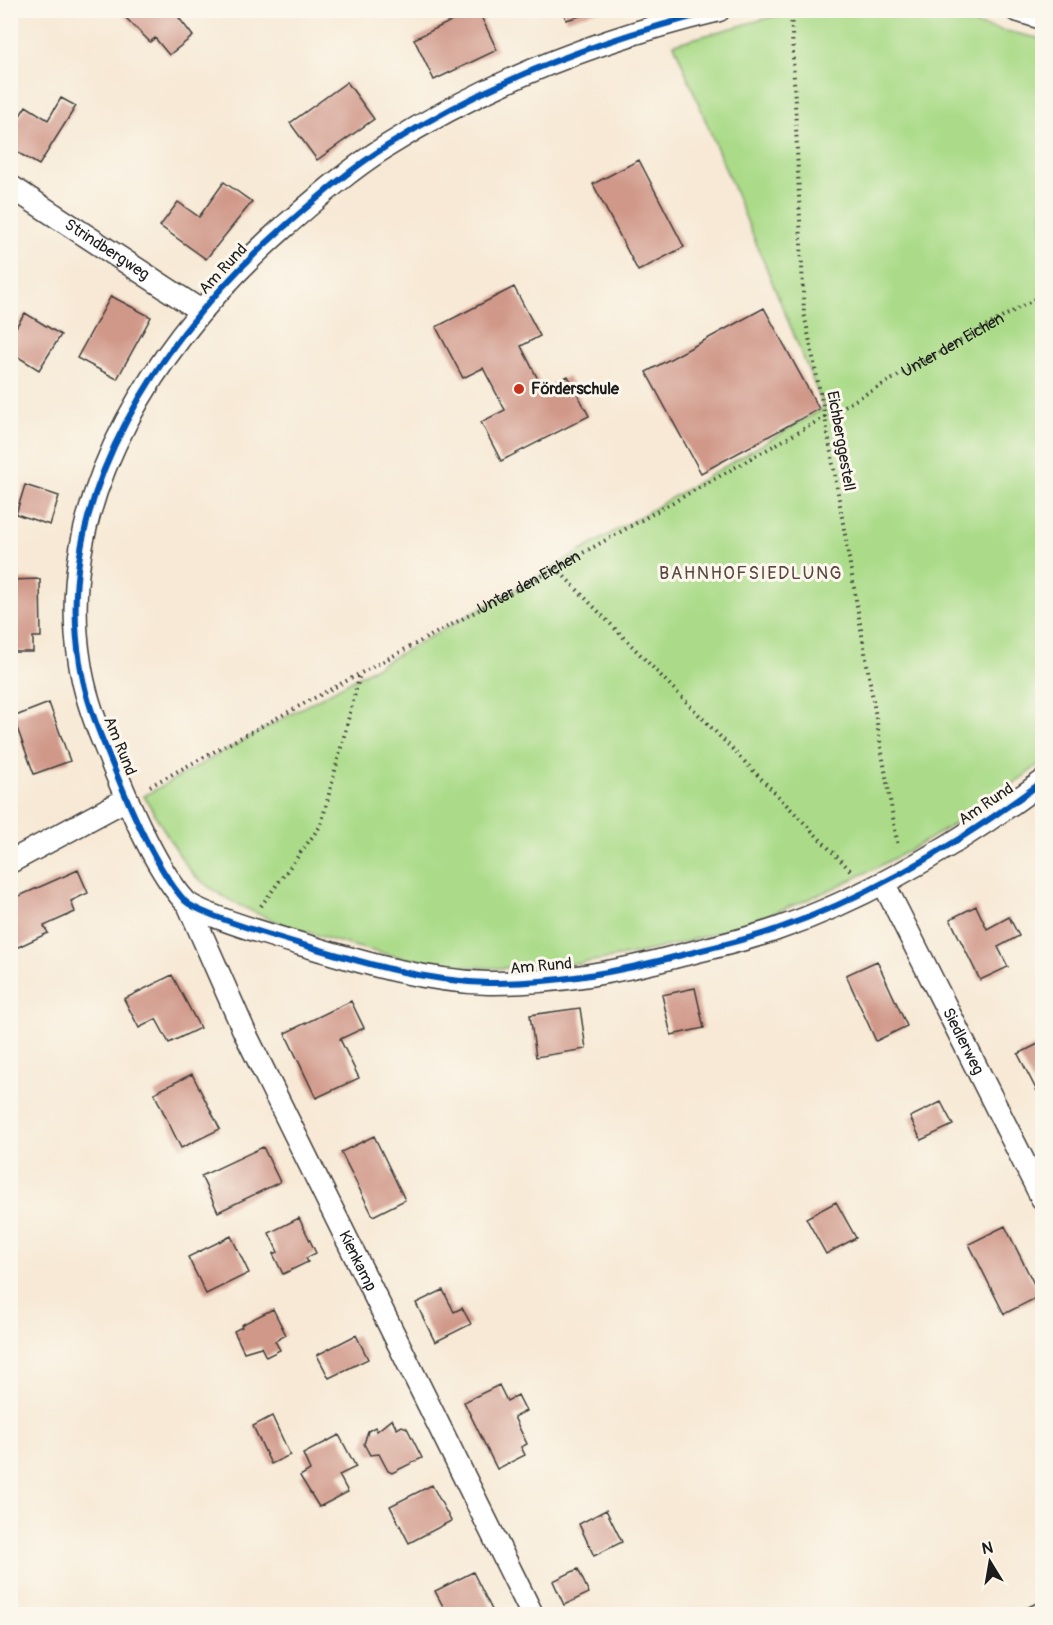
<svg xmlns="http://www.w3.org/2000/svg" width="1053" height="1625" viewBox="0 0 1053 1625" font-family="Pangolin,sans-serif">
	<rect width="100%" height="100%" fill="#fbf7ec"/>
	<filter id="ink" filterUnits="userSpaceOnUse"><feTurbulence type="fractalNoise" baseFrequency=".0167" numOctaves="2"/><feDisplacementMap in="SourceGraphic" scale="12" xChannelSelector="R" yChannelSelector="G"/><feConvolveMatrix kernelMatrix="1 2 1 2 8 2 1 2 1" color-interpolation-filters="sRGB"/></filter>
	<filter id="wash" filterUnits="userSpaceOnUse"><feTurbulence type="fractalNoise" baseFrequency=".008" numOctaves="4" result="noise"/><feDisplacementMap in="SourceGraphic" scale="24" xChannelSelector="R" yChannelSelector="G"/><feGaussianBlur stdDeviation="1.35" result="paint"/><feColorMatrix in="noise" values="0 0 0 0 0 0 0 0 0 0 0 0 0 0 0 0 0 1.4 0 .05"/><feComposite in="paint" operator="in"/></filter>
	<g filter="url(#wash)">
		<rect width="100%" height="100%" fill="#f7e9d5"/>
		<path fill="#abdb89" stroke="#647c52" stroke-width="1.5" d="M 876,11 L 938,16 L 1042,39 L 1042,762 C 893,882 651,984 457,966 C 411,961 367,951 323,937 C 278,923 233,908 196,877 C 183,865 155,814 144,796 L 532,580 L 824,408 L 674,44 L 775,16 L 812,12 Z"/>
		<g id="blocks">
			<path fill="#d09889" d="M 118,10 L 173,10 L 193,36 L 169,55 L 155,38 L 150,42 Z
				M 474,10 L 478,10 L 497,50 L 434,80 L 414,39 Z
				M 563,10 L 598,10 L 598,11 L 566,20 Z
				M 347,82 L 374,119 L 317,160 L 290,123 Z
				M 61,98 L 76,106 L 39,165 L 10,148 L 10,131 L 26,106 L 48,120 Z
				M 639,160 L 684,247 L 638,271 L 593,184 Z
				M 224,182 L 252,202 L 206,259 L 160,226 L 178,202 L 199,217 Z
				M 514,287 L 540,336 L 521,346 L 543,389 L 568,376 L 589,416 L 501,461 L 481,422 L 505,410 L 483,368 L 463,378 L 436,327 Z
				M 111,296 L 151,317 L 117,379 L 77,358 Z
				M 764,308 L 819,409 L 701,473 L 646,372 Z
				M 25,313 L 61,335 L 39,370 L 10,352 L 10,336 Z
				M 25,485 L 59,496 L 50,525 L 16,514 Z
				M 40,579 L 41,637 L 33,637 L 33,652 L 10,652 L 10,580 Z
				M 49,703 L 70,761 L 34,774 L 13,717 Z
				M 78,870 L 88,893 L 71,901 L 75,912 L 44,926 L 48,933 L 14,949 L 10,942 L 10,900 Z
				M 976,906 L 987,929 L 1009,917 L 1019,936 L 998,947 L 1008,967 L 980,980 L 950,919 Z
				M 877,961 L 907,1026 L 876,1041 L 846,975 Z
				M 172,975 L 200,1028 L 169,1043 L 156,1019 L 139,1028 L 124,999 Z
				M 695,988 L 704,1028 L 671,1035 L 662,995 Z
				M 351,1001 L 364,1028 L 340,1039 L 359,1078 L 316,1098 L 285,1033 Z
				M 580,1008 L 586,1049 L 536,1057 L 530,1015 Z
				M 1042,1042 L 1042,1101 L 1018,1054 Z
				M 192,1074 L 220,1129 L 181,1148 L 154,1093 Z
				M 941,1102 L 953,1125 L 921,1140 L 910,1117 Z
				M 374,1136 L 405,1200 L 373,1216 L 341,1152 Z
				M 263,1147 L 280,1182 L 218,1212 L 201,1176 Z
				M 836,1202 L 856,1238 L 826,1254 L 806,1218 Z
				M 299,1218 L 316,1253 L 306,1258 L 308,1262 L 283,1274 L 273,1254 L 278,1252 L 269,1233 Z
				M 1005,1226 L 1040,1296 L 1004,1314 L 969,1244 Z
				M 231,1236 L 249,1273 L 206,1294 L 188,1257 Z
				M 443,1290 L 454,1312 L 462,1308 L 471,1324 L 435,1342 L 416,1303 Z
				M 273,1309 L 286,1335 L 275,1341 L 280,1350 L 266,1357 L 261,1347 L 244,1352 L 234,1331 L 242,1327 L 241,1325 Z
				M 356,1335 L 368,1359 L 329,1378 L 317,1355 Z
				M 499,1385 L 507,1401 L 518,1395 L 526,1411 L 514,1417 L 527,1444 L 521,1447 L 525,1455 L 497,1469 L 464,1402 Z
				M 272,1416 L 290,1455 L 271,1464 L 253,1426 Z
				M 392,1419 L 397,1429 L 402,1426 L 407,1428 L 422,1458 L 392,1473 L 388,1471 L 379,1454 L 370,1455 L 364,1444 L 368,1431 L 375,1427 L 377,1431 Z
				M 339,1435 L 356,1467 L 339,1475 L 348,1492 L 319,1507 L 300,1476 L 310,1470 L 303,1454 Z
				M 432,1485 L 451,1521 L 409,1543 L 390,1506 Z
				M 606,1510 L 622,1542 L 594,1556 L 579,1524 Z
				M 578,1569 L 589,1593 L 564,1605 L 553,1581 Z
				M 473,1572 L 492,1610 L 483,1614 L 447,1614 L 435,1591 Z"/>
		</g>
	</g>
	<g filter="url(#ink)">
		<use href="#blocks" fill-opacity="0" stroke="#3d3b38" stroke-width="1.5"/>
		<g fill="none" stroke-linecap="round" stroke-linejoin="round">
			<g stroke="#3d3b38" stroke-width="13">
				<path id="lane" d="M 1027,1614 L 1042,1607"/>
			</g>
			<g stroke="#3d3b38" stroke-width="25">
				<g id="street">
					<path d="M 719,10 C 602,38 488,82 387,146 C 350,169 316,199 284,227 C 164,333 52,494 80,663 C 84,692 94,720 105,746 C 123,791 153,866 185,901 C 199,915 283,939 307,946 C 367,964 425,981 488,983 C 553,984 619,972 682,955 C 713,947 746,940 777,929 C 873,896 961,842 1042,782"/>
					<path d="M 1016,10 L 1042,18"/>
					<path id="s2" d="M 10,186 L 201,311"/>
					<path d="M 10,862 L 127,799"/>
					<path id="s3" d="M 884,884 L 1042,1198"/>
					<path id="s4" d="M 189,906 L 245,1033 L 532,1614"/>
				</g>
			</g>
			<g stroke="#3d3b38" stroke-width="4" stroke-dasharray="1.5 4.5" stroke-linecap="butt">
				<path d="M 791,10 L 804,313 L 825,417 L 898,847"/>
				<path d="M 556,568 L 851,871"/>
				<path id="s1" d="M 150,786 L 533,581 L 1042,295"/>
				<path d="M 261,906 L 321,825 L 360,674"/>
			</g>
			<use href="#lane" stroke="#fff" stroke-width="10"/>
			<use href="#street" stroke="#fff" stroke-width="22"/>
			<g stroke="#fbf7ec" stroke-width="10">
				<path id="cycleway" d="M 719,10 C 602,38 488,82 387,146 C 350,169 316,199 284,227 C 164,333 52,494 80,663 C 84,692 94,720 105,746 C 123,791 153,866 185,901 C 199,915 283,939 307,946 C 367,964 425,981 488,983 C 553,984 619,972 682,955 C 713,947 746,940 777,929 C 873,896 961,842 1042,782"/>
			</g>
			<use href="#cycleway" stroke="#0057b8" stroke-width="6"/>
		</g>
	</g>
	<circle fill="#c8321e" stroke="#fbf7ec" stroke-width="2" cx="519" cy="389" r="6"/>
	<g text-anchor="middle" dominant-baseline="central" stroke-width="6" stroke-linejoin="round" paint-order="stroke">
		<g font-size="16" fill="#1c1c1c" stroke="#fbf7ec">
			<text stroke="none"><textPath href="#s2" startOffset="116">Strindbergweg</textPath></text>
			<text transform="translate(223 269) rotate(-47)">Am Rund</text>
			<text stroke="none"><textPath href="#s1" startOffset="916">Unter den Eichen</textPath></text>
			<text transform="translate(841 441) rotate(80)">Eichberggestell</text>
			<text stroke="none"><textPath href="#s1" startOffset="430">Unter den Eichen</textPath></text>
			<text transform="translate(120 746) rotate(68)">Am Rund</text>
			<text transform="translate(986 804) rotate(-34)">Am Rund</text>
			<text transform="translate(541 966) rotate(-5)">Am Rund</text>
			<text stroke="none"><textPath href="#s3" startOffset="176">Siedlerweg</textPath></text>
			<text stroke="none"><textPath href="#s4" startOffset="393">Kienkamp</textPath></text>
		</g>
		<g font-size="16" font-weight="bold" fill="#1c1c1c" stroke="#fbf7ec" text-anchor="start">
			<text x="531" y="389">Förderschule</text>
		</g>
		<g font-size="18" letter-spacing="1.5" fill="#5b4742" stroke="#fbf7ec">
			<text x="751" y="573">BAHNHOFSIEDLUNG</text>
		</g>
	</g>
	<rect width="1053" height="1625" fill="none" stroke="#fbf7ec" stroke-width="36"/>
	<g transform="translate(990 1562) rotate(349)" stroke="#fbf7ec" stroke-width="4.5" paint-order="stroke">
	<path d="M0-4.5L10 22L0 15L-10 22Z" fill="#1c1c1c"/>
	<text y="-9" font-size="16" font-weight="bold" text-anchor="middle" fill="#1c1c1c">N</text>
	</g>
</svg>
